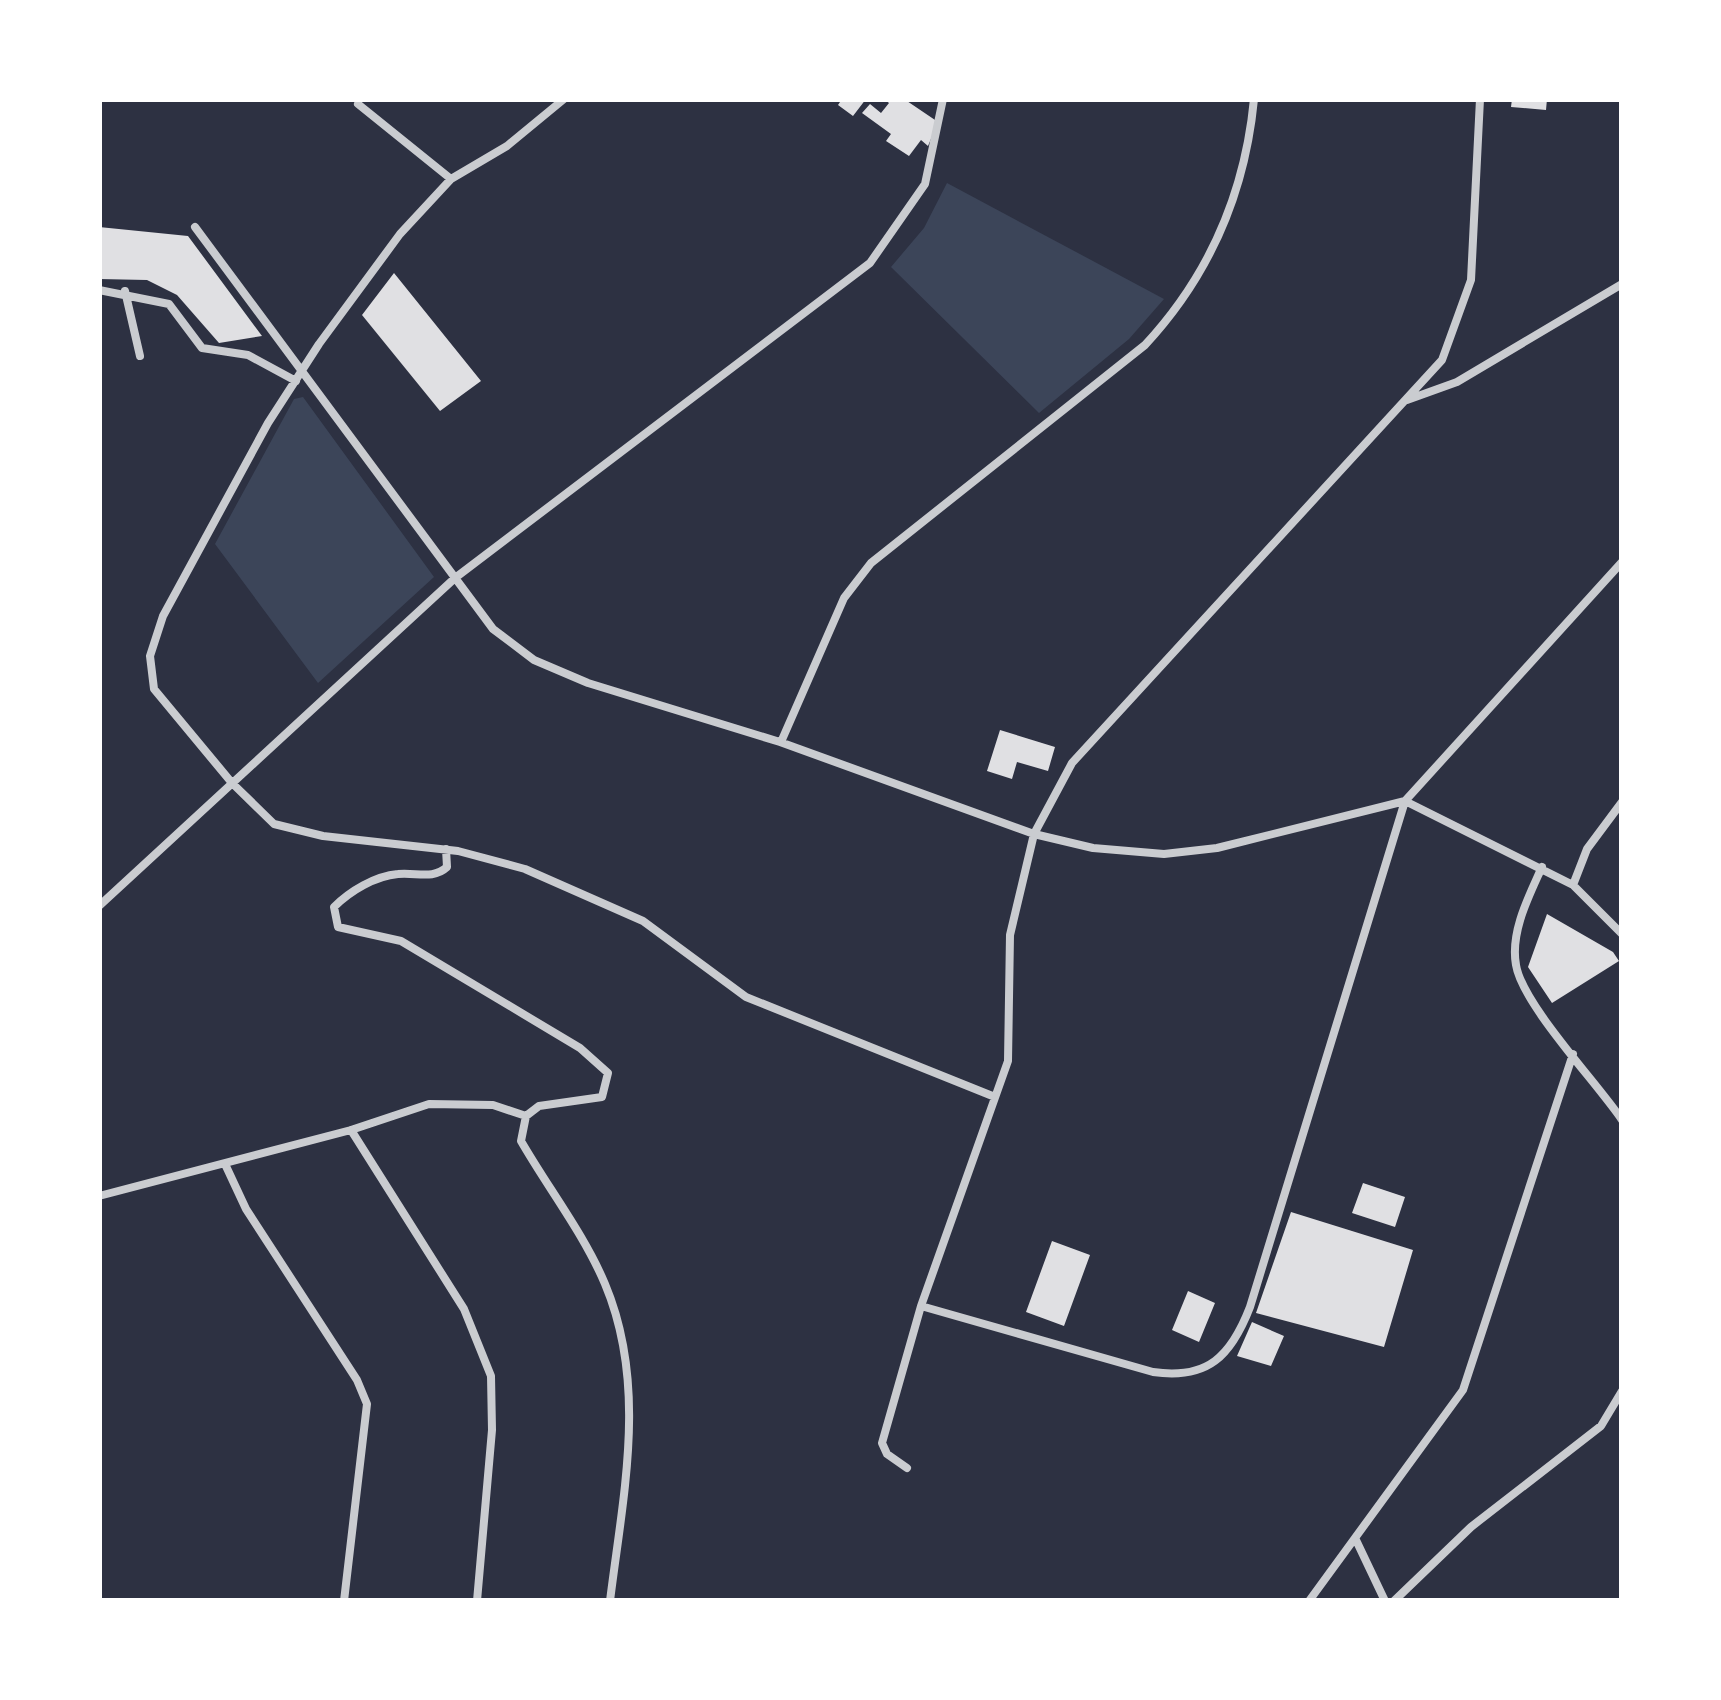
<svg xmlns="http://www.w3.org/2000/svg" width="1721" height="1700" viewBox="0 0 1721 1700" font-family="Poppins,sans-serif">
	<rect width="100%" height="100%" fill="#2d3142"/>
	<path fill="#3c4559" d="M 947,183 L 1164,299 L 1129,339 L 1039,413 L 891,267 L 924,228 Z
		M 303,397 L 434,577 L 318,683 L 215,544 L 294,399 Z"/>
	<path fill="#e0e0e3" d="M 842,99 L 866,99 L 853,116 L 838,105 Z
		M 884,99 L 904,99 L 938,122 L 928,146 L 921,140 L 909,156 L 886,141 L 891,134 L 862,113 L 870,104 L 881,113 L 889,103 Z
		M 1512,99 L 1547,99 L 1546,110 L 1511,107 Z
		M 99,227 L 188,236 L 262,336 L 219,343 L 177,295 L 147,280 L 99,279 Z
		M 394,273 L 481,381 L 440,411 L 362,315 Z
		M 1000,730 L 1055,747 L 1048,771 L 1017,762 L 1012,779 L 987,771 Z
		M 1547,914 L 1613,952 L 1619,961 L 1552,1003 L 1528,967 Z
		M 1363,1183 L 1405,1197 L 1395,1227 L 1352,1213 Z
		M 1291,1212 L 1413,1250 L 1384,1347 L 1256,1313 Z
		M 1052,1241 L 1090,1255 L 1064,1326 L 1026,1312 Z
		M 1188,1291 L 1215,1303 L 1199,1342 L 1172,1330 Z
		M 1252,1322 L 1284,1336 L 1271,1366 L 1237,1356 Z"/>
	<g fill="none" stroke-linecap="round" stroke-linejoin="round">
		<path stroke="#caccd0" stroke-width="8" d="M 564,99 L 507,146 L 451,179 L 400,234 L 319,344 L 268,423 L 163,616 L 150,656 L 154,689 L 232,783 L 274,824 L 323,836 L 458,851 L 525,869 L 643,921 L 746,997 L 995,1097
			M 358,104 L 451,179
			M 195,227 L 493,629 L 534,660 L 588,683 L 780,742 L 1034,834 L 1093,848 L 1164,854 L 1217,848 L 1405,801 L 1622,562
			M 99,290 L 169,304 L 202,348 L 248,355 L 296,381
			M 125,291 L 140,356
			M 1407,400 L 1457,382 L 1622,284
			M 781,742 L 844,598 L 871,563 L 1145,345 C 1209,276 1245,193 1254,99
			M 1542,867 C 1529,896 1510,932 1516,965 C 1522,1004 1598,1084 1622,1120
			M 1573,885 L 1587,849 L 1622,802
			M 99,906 L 455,578 L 870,263 L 925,184 L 943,99
			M 526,1116 L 521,1141 C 548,1188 584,1234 605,1284 C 648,1386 623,1495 610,1601
			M 351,1130 L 464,1309 L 491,1376 L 492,1430 L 477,1601
			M 225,1164 L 246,1209 L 357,1380 L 367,1404 L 344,1601
			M 99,1196 L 351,1130 L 429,1104 L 493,1105 L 526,1116 L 539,1106 L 602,1097 L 608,1073 L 580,1048 L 401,941 L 338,927 L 334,907 C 350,891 375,876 398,874 C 416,872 433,880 447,867 L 446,849
			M 921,1306 L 1153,1372 C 1208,1380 1231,1356 1250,1307 L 1405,801 L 1573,885 L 1622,934
			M 907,1468 L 887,1454 L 882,1443 L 921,1306 L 1008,1061 L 1010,935 L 1034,834 L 1072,763 L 1442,360 L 1471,280 L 1480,99
			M 1356,1540 L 1385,1601
			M 1309,1601 L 1463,1390 L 1573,1054
			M 1394,1601 L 1471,1527 L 1601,1426 L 1622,1391"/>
	</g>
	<rect width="1721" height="1700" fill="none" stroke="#ffffff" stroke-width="204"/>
</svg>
